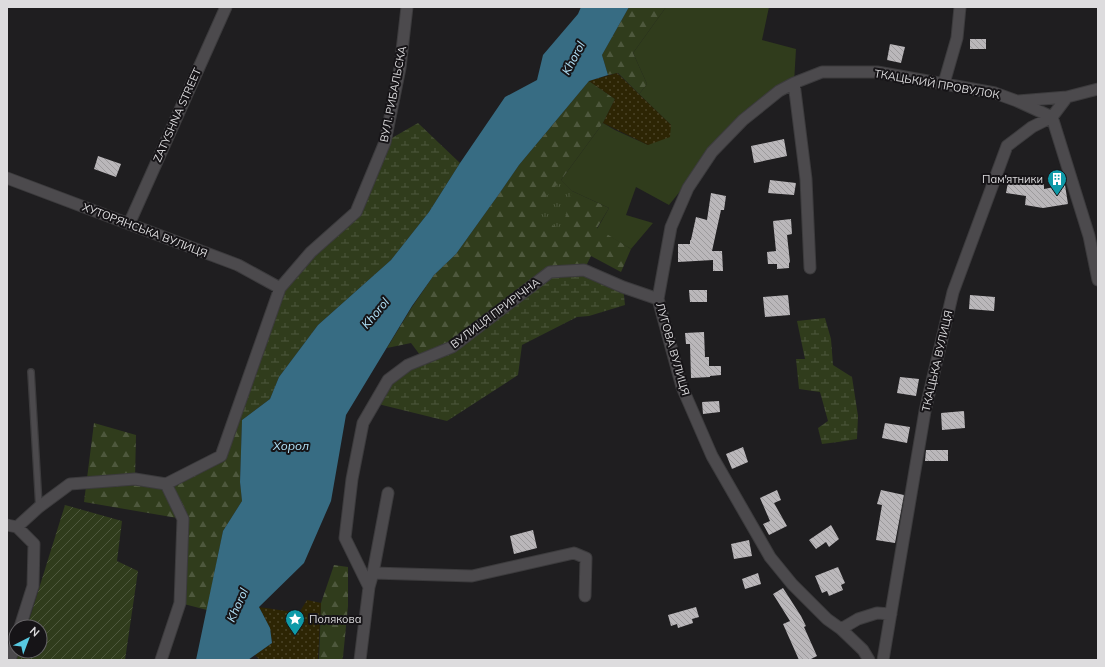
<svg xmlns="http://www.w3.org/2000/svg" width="1105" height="667" viewBox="0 0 1105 667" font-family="Mulish,sans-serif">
	<defs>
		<pattern id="forest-firs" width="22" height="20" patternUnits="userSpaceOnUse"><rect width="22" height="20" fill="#303c1c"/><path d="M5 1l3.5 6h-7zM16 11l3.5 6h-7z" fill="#4e583d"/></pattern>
		<pattern id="wetland-marsh" width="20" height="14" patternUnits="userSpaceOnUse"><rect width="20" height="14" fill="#303c1c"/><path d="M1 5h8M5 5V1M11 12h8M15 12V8" fill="none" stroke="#4e583d"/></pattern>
		<pattern id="sand-dots" width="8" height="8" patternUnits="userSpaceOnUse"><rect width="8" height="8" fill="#2d2504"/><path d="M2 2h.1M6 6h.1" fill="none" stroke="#4b4428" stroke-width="1.8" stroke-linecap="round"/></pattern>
		<pattern id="park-tufts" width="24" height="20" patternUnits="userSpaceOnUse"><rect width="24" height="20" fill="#303c1c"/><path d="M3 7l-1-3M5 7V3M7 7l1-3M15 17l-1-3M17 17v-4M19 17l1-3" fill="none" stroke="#4e583d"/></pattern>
		<pattern id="garden-furrows" width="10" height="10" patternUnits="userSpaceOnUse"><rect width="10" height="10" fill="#303c1c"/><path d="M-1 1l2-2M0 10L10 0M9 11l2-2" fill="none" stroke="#4e583d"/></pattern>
		<pattern id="building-back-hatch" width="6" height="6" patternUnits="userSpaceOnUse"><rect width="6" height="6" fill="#bab7ba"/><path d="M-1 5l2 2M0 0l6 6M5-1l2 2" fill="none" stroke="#9c9a9c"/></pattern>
	</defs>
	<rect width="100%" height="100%" fill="#1f1e20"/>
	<path fill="#303c1c" d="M 666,7 L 769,7 L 762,40 L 796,49 L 794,83 L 712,152 L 669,205 L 636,187 L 626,215 L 653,223 L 631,249 L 597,229 L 609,208 L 572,191 L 561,180 L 603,123 L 615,130 L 648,145 L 671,125 L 639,94 L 647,84 L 633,53 Z"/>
	<path fill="url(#forest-firs)" d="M 629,7 L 666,7 L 633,53 L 647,84 L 639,94 L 618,73 L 608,75 L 602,55 Z
		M 589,81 L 615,99 L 603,123 L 561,180 L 572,191 L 609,208 L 597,228 L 631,249 L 621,272 L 591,256 L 584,270 L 452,347 L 423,359 L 411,343 L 387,348 L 412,307 L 434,275 L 456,254 L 499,194 L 519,165 Z
		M 235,416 L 242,420 L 240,482 L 242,501 L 223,531 L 207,610 L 180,603 L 183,519 L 84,502 L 94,423 L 136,435 L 135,479 L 166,484 L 221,456 Z
		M 334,565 L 348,567 L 348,606 L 343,657 L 342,660 L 319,660 L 321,603 Z"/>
	<path fill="url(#wetland-marsh)" d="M 418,123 L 460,163 L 429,212 L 391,260 L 318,325 L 279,377 L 270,399 L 242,420 L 235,416 L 283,289 L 356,212 L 385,142 Z
		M 584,270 L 623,287 L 625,305 L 589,316 L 577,317 L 522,345 L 518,375 L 447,421 L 374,403 L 388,380 L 452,347 L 550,272 Z
		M 825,318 L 831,339 L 833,365 L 852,377 L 858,416 L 857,439 L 838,442 L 822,444 L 818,428 L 828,421 L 820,392 L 799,389 L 796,359 L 805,359 L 797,321 Z"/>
	<path fill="url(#sand-dots)" d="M 617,73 L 671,125 L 670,137 L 648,145 L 603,123 L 615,99 L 589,81 Z
		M 307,600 L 321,603 L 318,660 L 260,660 L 255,655 L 272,643 L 270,628 L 259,607 L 299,613 Z"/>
	<path fill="url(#park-tufts)" d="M 561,180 L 572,191 L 562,230 L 531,214 Z"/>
	<path fill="url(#garden-furrows)" d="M 65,505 L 122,521 L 117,561 L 138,571 L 125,660 L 16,660 L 19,651 L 40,651 L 40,627 L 27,627 Z"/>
	<path fill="#376c83" d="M 581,7 L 629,7 L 602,55 L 608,75 L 589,81 L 519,165 L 499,194 L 456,254 L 434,275 L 412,306 L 346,415 L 331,501 L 304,563 L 259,607 L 270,628 L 272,643 L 248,660 L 196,660 L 223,531 L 242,501 L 240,482 L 242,420 L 270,399 L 279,377 L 318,325 L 391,260 L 429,212 L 460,163 L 505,97 L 537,80 L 543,55 L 578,14 Z"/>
	<path fill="url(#building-back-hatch)" d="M 970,39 L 986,39 L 986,49 L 970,49 Z
		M 890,44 L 905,47 L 901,63 L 887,60 Z
		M 784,139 L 787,156 L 754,163 L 751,146 Z
		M 98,156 L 121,164 L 116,177 L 94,169 Z
		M 1009,177 L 1026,179 L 1026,181 L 1044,184 L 1044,189 L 1065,185 L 1068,204 L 1043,208 L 1025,205 L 1026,196 L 1006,193 Z
		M 770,180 L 796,183 L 794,195 L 768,193 Z
		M 711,193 L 726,196 L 724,210 L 721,210 L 712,251 L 722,251 L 723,271 L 713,271 L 713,260 L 678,262 L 678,244 L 690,244 L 690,240 L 691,240 L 696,217 L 707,220 Z
		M 791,219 L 792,234 L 787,235 L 790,262 L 789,263 L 789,268 L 777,269 L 777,264 L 768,264 L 767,252 L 776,251 L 773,221 Z
		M 689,290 L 707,290 L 707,302 L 690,302 Z
		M 788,295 L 790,315 L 765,317 L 763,297 Z
		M 970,295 L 995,297 L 994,311 L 969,309 Z
		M 704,332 L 705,357 L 709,357 L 709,366 L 721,366 L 721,375 L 710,376 L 710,377 L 691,378 L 690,344 L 686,344 L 685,333 Z
		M 900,377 L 919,379 L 916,396 L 897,393 Z
		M 719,401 L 720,412 L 703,414 L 702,402 Z
		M 964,411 L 965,428 L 942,430 L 941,413 Z
		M 885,423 L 910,427 L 907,443 L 882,438 Z
		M 743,447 L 748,462 L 732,469 L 726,454 Z
		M 926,450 L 948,450 L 948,461 L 925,461 Z
		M 777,490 L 781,500 L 774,503 L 787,526 L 769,535 L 763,524 L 770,521 L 760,498 Z
		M 881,490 L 904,495 L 895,543 L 876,540 L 882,505 L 877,504 Z
		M 831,525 L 839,539 L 829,547 L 826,542 L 816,549 L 809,540 Z
		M 533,530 L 537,548 L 514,554 L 510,536 Z
		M 749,540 L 752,556 L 734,559 L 731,544 Z
		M 838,567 L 845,583 L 841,585 L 843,590 L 829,596 L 827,591 L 822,593 L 815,576 Z
		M 758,573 L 761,584 L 745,589 L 742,579 Z
		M 783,588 L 801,616 L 806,626 L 804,627 L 817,656 L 809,660 L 799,660 L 783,624 L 790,621 L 773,594 Z
		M 696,607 L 699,617 L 692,619 L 693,623 L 678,628 L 677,624 L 671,626 L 668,615 Z"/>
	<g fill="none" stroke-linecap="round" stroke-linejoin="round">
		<g stroke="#3c3b3d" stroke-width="8">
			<path id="service" d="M 31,372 L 39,507"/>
		</g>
		<g stroke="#3c3b3d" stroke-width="13">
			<path id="minor" d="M 794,83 L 806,179 L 810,268
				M 944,83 L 957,38 L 960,7
				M 1018,101 L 1067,97 L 1098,89
				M 7,178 L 238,265 L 280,288
				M 129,224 L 226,7
				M 7,525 L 17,527 L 34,544 L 33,586 L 20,627
				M 17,527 L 39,507 L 70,484 L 135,479 L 166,484
				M 373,573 L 388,493
				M 369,587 L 373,573 L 472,576 L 574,553 L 586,558 L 585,596
				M 841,629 L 858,619 L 877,613 L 891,614
				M 10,660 L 16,641
				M 161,660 L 180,603 L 183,519 L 166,484 L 221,456 L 280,288 L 311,252 L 356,212 L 385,142 L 400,68 L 407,7
				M 360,660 L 369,587 L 345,538 L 352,479 L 363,423 L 388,380 L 408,365 L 452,347 L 550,272 L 584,270 L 623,287 L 658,299
				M 869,660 L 863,650 L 841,629 L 827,619 L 792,584 L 770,557 L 712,456 L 682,387 L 658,299 L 671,227 L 688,188 L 712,152 L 743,120 L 779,91 L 794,83 L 822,72 L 877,72 L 995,93 L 1017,101 L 1052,117 L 1089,236 L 1098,280
				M 883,660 L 925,411 L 953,292 L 1007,146 L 1032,127 L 1052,117 L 1067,97"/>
		</g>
		<use href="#service" stroke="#4c4a4d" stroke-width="5.5"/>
		<use href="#minor" stroke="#4c4a4d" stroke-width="11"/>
	</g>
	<defs>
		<g id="building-pin" transform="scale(1)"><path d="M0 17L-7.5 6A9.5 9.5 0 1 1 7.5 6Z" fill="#0f9aa8" stroke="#161417"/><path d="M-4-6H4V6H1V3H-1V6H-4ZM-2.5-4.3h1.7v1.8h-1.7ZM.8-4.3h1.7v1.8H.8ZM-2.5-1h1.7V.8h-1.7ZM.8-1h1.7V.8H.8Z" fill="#fff"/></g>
		<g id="sight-pin" transform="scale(1)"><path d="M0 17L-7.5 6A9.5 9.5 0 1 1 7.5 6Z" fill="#0f9aa8" stroke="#161417"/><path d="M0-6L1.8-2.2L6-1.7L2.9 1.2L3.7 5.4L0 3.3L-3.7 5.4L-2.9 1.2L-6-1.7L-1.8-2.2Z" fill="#fff"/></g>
	</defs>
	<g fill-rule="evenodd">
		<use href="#building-pin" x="1057" y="179"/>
		<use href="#sight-pin" x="295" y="619"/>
	</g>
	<g text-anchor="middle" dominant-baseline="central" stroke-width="4" stroke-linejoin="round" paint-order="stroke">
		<g font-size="11" fill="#dddcde" stroke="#161417">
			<text transform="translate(937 84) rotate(10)">ТКАЦЬКИЙ ПРОВУЛОК</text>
			<text transform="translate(393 94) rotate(-79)">ВУЛ. РИБАЛЬСКА</text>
			<text transform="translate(177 115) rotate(-66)">ZATYSHNA STREET</text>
			<text transform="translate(145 230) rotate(21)">ХУТОРЯНСЬКА ВУЛИЦЯ</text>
			<text transform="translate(495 313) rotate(-37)">ВУЛИЦЯ ПРИРІЧНА</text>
			<text transform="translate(673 349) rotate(74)">ЛУГОВА ВУЛИЦЯ</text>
			<text transform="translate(937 361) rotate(-77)">ТКАЦЬКА ВУЛИЦЯ</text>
		</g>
		<g font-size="11" fill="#dddcde" stroke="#161417" text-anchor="end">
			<text x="1043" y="179">Пам'ятники</text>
			<text x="309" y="619" text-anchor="start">Полякова</text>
		</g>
		<g font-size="12" font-style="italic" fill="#b1e1f7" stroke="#161417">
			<text transform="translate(573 58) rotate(-62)">Khorol</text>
			<text transform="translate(375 313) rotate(-50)">Khorol</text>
			<text x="291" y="445">Хорол</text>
			<text transform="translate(237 605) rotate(-66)">Khorol</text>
		</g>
	</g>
	<rect width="1105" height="667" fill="none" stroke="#dddcde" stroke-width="16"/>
	<g transform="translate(28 639) rotate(42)"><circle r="19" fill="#161417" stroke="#666467"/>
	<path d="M0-3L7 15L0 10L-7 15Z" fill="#57c9e2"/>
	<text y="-6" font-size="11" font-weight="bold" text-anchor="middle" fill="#dddcde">N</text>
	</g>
</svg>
